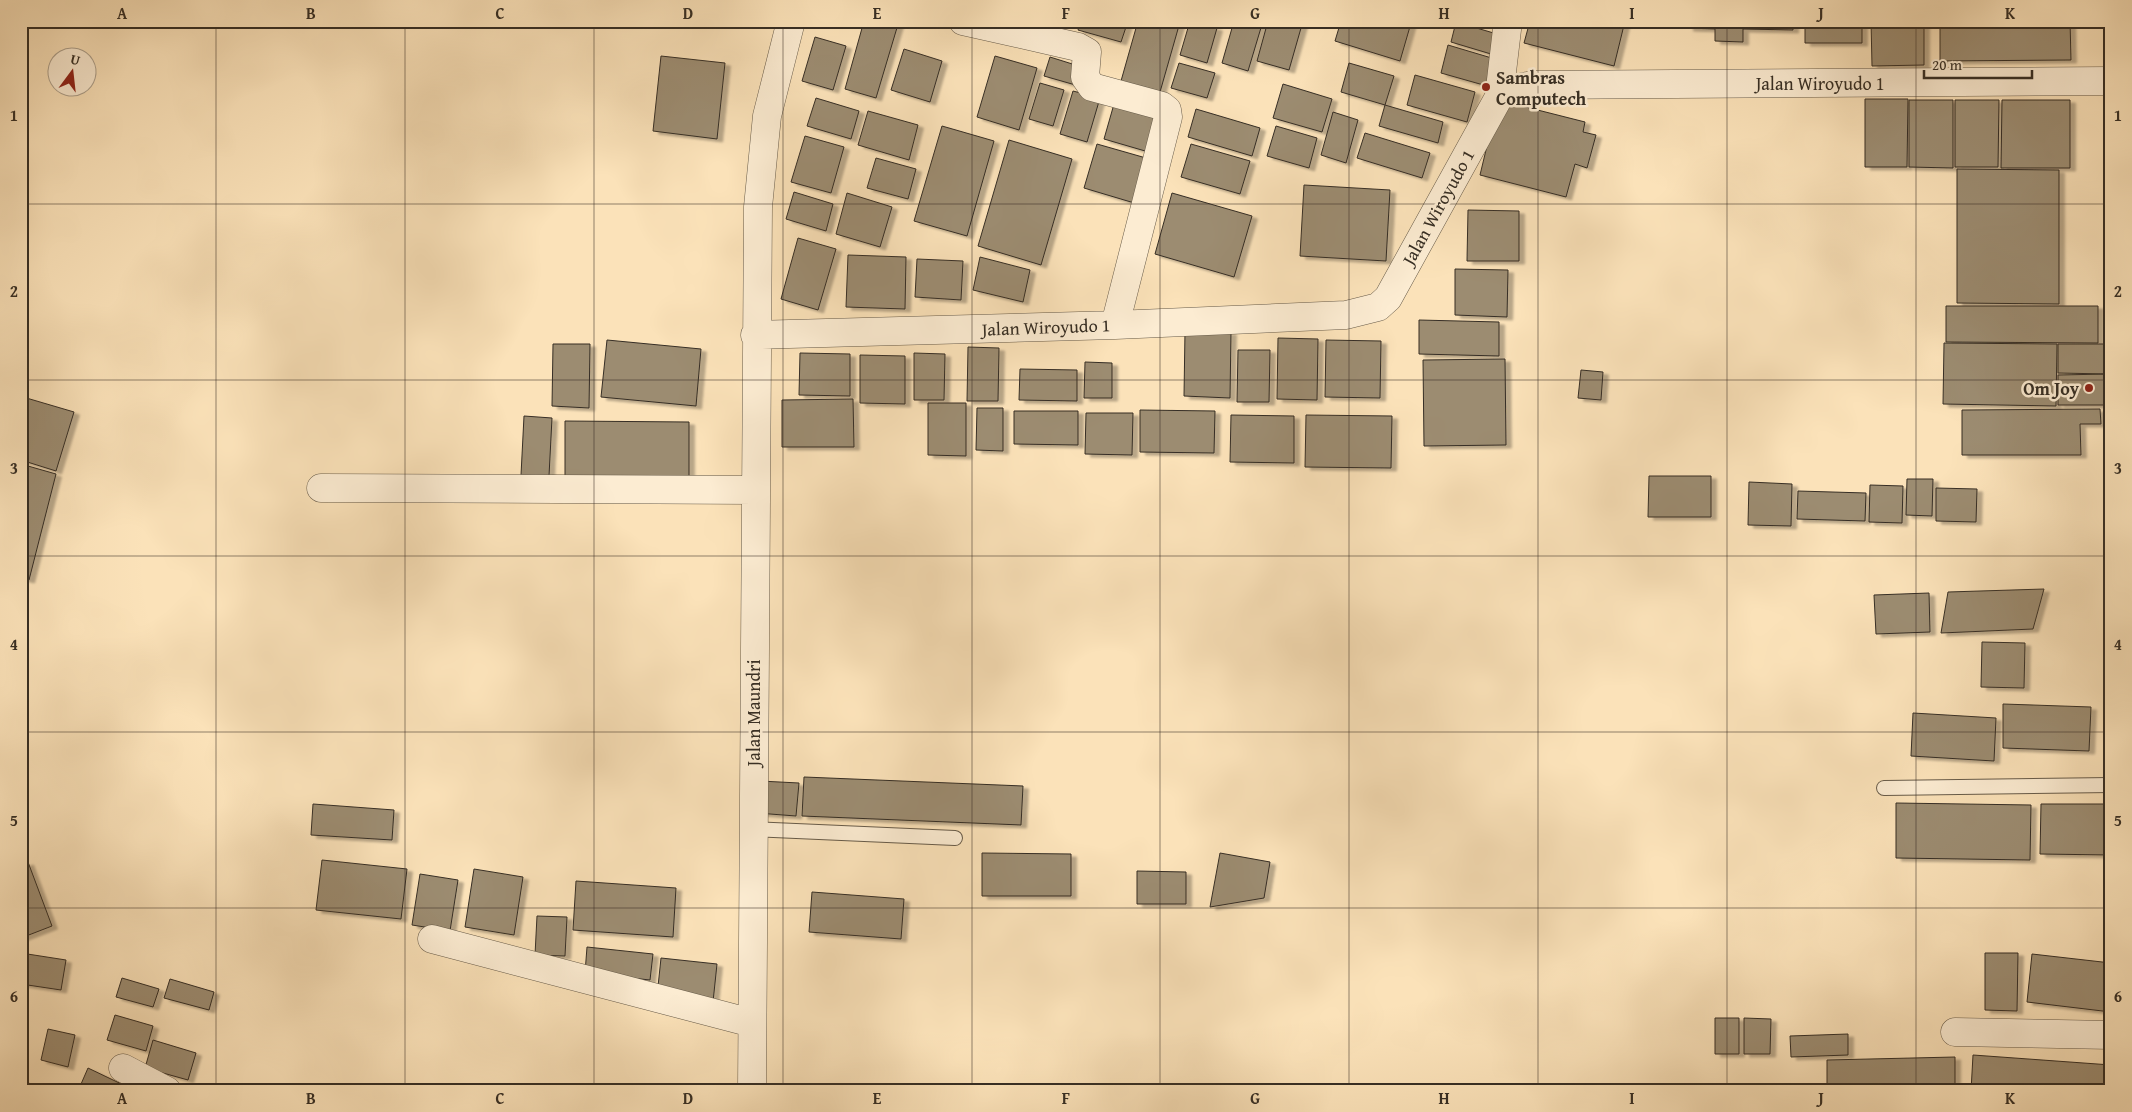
<svg xmlns="http://www.w3.org/2000/svg" width="2132" height="1112" viewBox="0 0 2132 1112" font-family="'Gentium Book Plus',serif">
	<defs>
		<filter id="shadow"><feDropShadow dx="5.5" dy="3" stdDeviation="1" flood-color="#0004"/></filter>
	</defs>
	<rect width="100%" height="100%" fill="#fbe2b9"/>
	<filter id="stains"><feTurbulence type="fractalNoise" baseFrequency=".004" numOctaves="4"/><feColorMatrix values="0 0 0 0 .2 0 0 0 0 .09 0 0 0 0 .02 0 0 0 .5 -.17"/></filter>
	<radialGradient id="worn" r=".72"><stop offset=".6" stop-color="#630" stop-opacity="0"/><stop offset="1" stop-color="#630" stop-opacity=".3"/></radialGradient>
	<path fill="#9c8c71" stroke="#362e24" filter="url(#shadow)" d="M 864,21 L 899,21 L 876,98 L 845,89 Z
		M 1081,21 L 1128,21 L 1121,42 L 1078,30 Z
		M 1138,21 L 1180,22 L 1160,92 L 1121,81 Z
		M 1190,21 L 1217,28 L 1207,63 L 1180,55 Z
		M 1234,21 L 1263,21 L 1248,71 L 1222,63 Z
		M 1268,21 L 1303,21 L 1289,70 L 1257,61 Z
		M 1341,21 L 1411,23 L 1400,61 L 1335,41 Z
		M 1530,21 L 1625,21 L 1614,66 L 1524,43 Z
		M 1688,21 L 1793,21 L 1793,30 L 1743,29 L 1743,42 L 1715,41 L 1715,29 L 1688,28 Z
		M 1805,21 L 1862,21 L 1862,43 L 1805,43 Z
		M 1871,21 L 1924,21 L 1924,65 L 1872,66 Z
		M 1940,21 L 2070,21 L 2071,60 L 1940,61 Z
		M 1456,22 L 1497,34 L 1491,54 L 1451,42 Z
		M 815,37 L 846,46 L 833,90 L 802,81 Z
		M 1448,45 L 1495,59 L 1487,86 L 1441,73 Z
		M 904,49 L 942,61 L 930,102 L 891,90 Z
		M 661,56 L 725,63 L 717,139 L 653,131 Z
		M 995,56 L 1037,68 L 1019,130 L 977,117 Z
		M 1050,57 L 1085,68 L 1079,86 L 1044,76 Z
		M 1179,63 L 1215,73 L 1207,98 L 1171,88 Z
		M 1349,63 L 1394,76 L 1385,105 L 1341,92 Z
		M 1415,75 L 1475,92 L 1467,122 L 1407,105 Z
		M 1040,83 L 1064,90 L 1053,126 L 1029,119 Z
		M 1283,84 L 1332,99 L 1322,132 L 1273,118 Z
		M 1073,91 L 1100,98 L 1087,142 L 1060,134 Z
		M 1116,97 L 1165,111 L 1152,153 L 1104,139 Z
		M 816,98 L 859,111 L 851,139 L 807,126 Z
		M 1865,99 L 1908,99 L 1907,167 L 1865,167 Z
		M 1498,100 L 1585,122 L 1583,132 L 1596,135 L 1587,168 L 1575,164 L 1566,197 L 1480,175 Z
		M 1909,100 L 1953,100 L 1953,168 L 1909,167 Z
		M 1955,100 L 1999,100 L 1998,167 L 1955,167 Z
		M 2002,100 L 2070,100 L 2070,168 L 2001,168 Z
		M 1385,105 L 1443,122 L 1438,143 L 1379,126 Z
		M 1196,109 L 1260,128 L 1252,156 L 1188,137 Z
		M 868,111 L 918,125 L 909,160 L 858,145 Z
		M 1333,112 L 1358,120 L 1346,163 L 1321,155 Z
		M 942,126 L 994,141 L 967,236 L 914,221 Z
		M 1276,126 L 1317,138 L 1309,168 L 1267,156 Z
		M 1365,133 L 1430,153 L 1422,178 L 1357,158 Z
		M 805,136 L 844,147 L 831,193 L 791,182 Z
		M 1009,140 L 1072,159 L 1041,265 L 978,246 Z
		M 1097,144 L 1153,160 L 1141,205 L 1084,188 Z
		M 1191,144 L 1250,161 L 1240,194 L 1181,177 Z
		M 876,158 L 916,169 L 908,199 L 867,188 Z
		M 1957,169 L 2059,170 L 2059,304 L 1957,303 Z
		M 1304,185 L 1390,190 L 1386,261 L 1300,256 Z
		M 794,192 L 833,204 L 826,231 L 786,219 Z
		M 847,193 L 892,207 L 880,247 L 836,234 Z
		M 1172,193 L 1252,216 L 1234,277 L 1155,254 Z
		M 1468,210 L 1519,211 L 1519,261 L 1467,261 Z
		M 798,238 L 836,249 L 818,310 L 781,299 Z
		M 848,255 L 906,257 L 905,309 L 846,307 Z
		M 980,257 L 1030,270 L 1023,302 L 973,290 Z
		M 917,259 L 963,261 L 961,300 L 915,297 Z
		M 1455,269 L 1508,270 L 1507,317 L 1455,315 Z
		M 1946,306 L 2098,306 L 2098,343 L 1946,342 Z
		M 1419,320 L 1499,322 L 1499,356 L 1419,354 Z
		M 1185,331 L 1231,332 L 1230,398 L 1184,396 Z
		M 1278,338 L 1318,339 L 1317,400 L 1277,399 Z
		M 607,340 L 701,349 L 696,406 L 601,397 Z
		M 1326,340 L 1381,341 L 1380,398 L 1325,397 Z
		M 1944,343 L 2057,344 L 2056,406 L 1943,404 Z
		M 553,344 L 590,344 L 589,408 L 552,406 Z
		M 2058,344 L 2108,344 L 2108,374 L 2058,373 Z
		M 968,347 L 999,348 L 998,401 L 967,401 Z
		M 1238,350 L 1270,350 L 1269,402 L 1237,402 Z
		M 800,353 L 850,354 L 850,396 L 799,395 Z
		M 914,353 L 945,354 L 944,400 L 914,400 Z
		M 860,355 L 905,356 L 905,404 L 860,403 Z
		M 1505,359 L 1506,445 L 1424,446 L 1423,360 Z
		M 1085,362 L 1112,363 L 1112,398 L 1084,398 Z
		M 1020,369 L 1077,370 L 1077,401 L 1019,400 Z
		M 1581,370 L 1603,372 L 1601,400 L 1578,398 Z
		M 2108,374 L 2108,405 L 2058,405 L 2058,375 Z
		M 23,397 L 74,412 L 56,471 L 21,460 Z
		M 853,399 L 854,447 L 782,447 L 782,400 Z
		M 928,403 L 966,403 L 966,456 L 928,455 Z
		M 977,408 L 1003,408 L 1003,451 L 976,450 Z
		M 2100,409 L 2101,424 L 2080,424 L 2081,455 L 1962,455 L 1962,410 Z
		M 1140,410 L 1215,411 L 1214,453 L 1140,452 Z
		M 1014,411 L 1078,411 L 1078,445 L 1014,444 Z
		M 1086,413 L 1133,413 L 1132,455 L 1085,454 Z
		M 1231,415 L 1294,416 L 1294,463 L 1230,462 Z
		M 1306,415 L 1392,416 L 1391,468 L 1305,467 Z
		M 524,416 L 552,418 L 549,476 L 521,475 Z
		M 565,421 L 689,422 L 689,481 L 565,480 Z
		M 21,464 L 56,474 L 29,580 L 21,578 Z
		M 1649,476 L 1711,476 L 1711,517 L 1648,517 Z
		M 1907,479 L 1933,479 L 1932,516 L 1906,515 Z
		M 1749,482 L 1792,484 L 1791,526 L 1748,525 Z
		M 1870,485 L 1903,486 L 1902,523 L 1869,522 Z
		M 1936,488 L 1977,489 L 1976,522 L 1936,521 Z
		M 1798,491 L 1866,493 L 1865,521 L 1797,519 Z
		M 2044,589 L 2033,629 L 1941,633 L 1948,592 Z
		M 1929,593 L 1930,632 L 1876,634 L 1874,595 Z
		M 1982,642 L 2025,643 L 2024,688 L 1981,687 Z
		M 2003,704 L 2091,707 L 2089,751 L 2003,748 Z
		M 1913,713 L 1996,718 L 1994,761 L 1911,756 Z
		M 804,777 L 1023,786 L 1021,825 L 802,816 Z
		M 760,781 L 799,783 L 796,816 L 757,813 Z
		M 1896,803 L 2031,805 L 2030,860 L 1896,858 Z
		M 313,804 L 394,810 L 392,840 L 311,835 Z
		M 2041,804 L 2111,804 L 2111,855 L 2040,854 Z
		M 982,853 L 1071,854 L 1071,896 L 982,896 Z
		M 1220,853 L 1270,862 L 1264,898 L 1210,907 Z
		M 322,860 L 407,869 L 401,919 L 316,910 Z
		M 28,862 L 52,926 L 21,938 L 21,864 Z
		M 474,869 L 523,877 L 514,935 L 465,927 Z
		M 1137,871 L 1186,872 L 1186,904 L 1137,904 Z
		M 420,874 L 458,880 L 450,931 L 412,925 Z
		M 576,881 L 676,888 L 673,937 L 573,930 Z
		M 812,892 L 904,899 L 901,939 L 809,932 Z
		M 537,916 L 567,917 L 565,956 L 535,955 Z
		M 587,947 L 653,954 L 650,980 L 585,973 Z
		M 21,953 L 66,960 L 61,990 L 21,984 Z
		M 1985,953 L 2018,953 L 2017,1011 L 1985,1010 Z
		M 2032,954 L 2111,963 L 2111,1012 L 2027,1002 Z
		M 661,958 L 717,964 L 713,1002 L 657,996 Z
		M 122,978 L 159,989 L 153,1007 L 116,997 Z
		M 170,979 L 214,992 L 209,1010 L 164,998 Z
		M 115,1015 L 153,1026 L 146,1051 L 107,1040 Z
		M 1715,1018 L 1739,1018 L 1739,1054 L 1715,1054 Z
		M 1744,1018 L 1771,1019 L 1770,1054 L 1744,1054 Z
		M 48,1029 L 75,1035 L 68,1067 L 41,1060 Z
		M 1848,1034 L 1848,1055 L 1791,1057 L 1790,1036 Z
		M 153,1040 L 196,1053 L 188,1080 L 145,1068 Z
		M 1973,1055 L 2111,1065 L 2111,1091 L 1971,1091 Z
		M 1955,1057 L 1955,1091 L 1827,1091 L 1827,1060 Z
		M 88,1068 L 136,1091 L 78,1091 Z
		M 21,1081 L 56,1091 L 21,1091 Z"/>
	<g fill="none" stroke-linecap="round" stroke-linejoin="round">
		<g stroke="#675b49" stroke-width="16">
			<path id="lane" d="M 1884,788 L 2111,785
				M 753,829 L 955,838"/>
		</g>
		<g stroke="#675b49" stroke-width="29">
			<path id="street" d="M 963,21 L 1078,47 L 1087,52 L 1085,77 L 1092,87 L 1162,106 L 1167,110 L 1168,117 L 1115,325
				M 1499,97 L 1508,21
				M 755,335 L 1115,325 L 1346,315 L 1378,307 L 1388,298 L 1499,97 L 1513,89 L 1533,85 L 2111,81
				M 321,488 L 755,490
				M 432,939 L 752,1023
				M 1955,1032 L 2111,1035
				M 123,1068 L 167,1091
				M 752,1091 L 758,207 L 767,116 L 791,21"/>
		</g>
		<use href="#lane" stroke="#fcecd2" stroke-width="14"/>
		<use href="#street" stroke="#fcecd2" stroke-width="28"/>
	</g>
	<path fill="none" stroke="#362e24" stroke-width="1" stroke-opacity="0.55" d="M 216,21 L 216,1091M 405,21 L 405,1091M 594,21 L 594,1091M 783,21 L 783,1091M 972,21 L 972,1091M 1160,21 L 1160,1091M 1349,21 L 1349,1091M 1538,21 L 1538,1091M 1727,21 L 1727,1091M 1916,21 L 1916,1091M 21,204 L 2111,204M 21,380 L 2111,380M 21,556 L 2111,556M 21,732 L 2111,732M 21,908 L 2111,908"/>
	<g fill="#8f2418" stroke="#fcecd2" stroke-width="2">
		<circle cx="1486" cy="87" r="5"/>
		<circle cx="2089" cy="388" r="5"/>
	</g>
	<g text-anchor="middle" dominant-baseline="central" stroke-width="5" stroke-linejoin="round" paint-order="stroke">
		<g font-size="18" font-weight="bold" fill="#362e24" stroke="#fcecd2" text-anchor="start">
			<text x="1496" y="77">Sambras<tspan x="1496" dy="21">Computech</tspan></text>
			<text x="2079" y="388" text-anchor="end">Om Joy</text>
		</g>
		<g font-size="18" fill="#362e24" stroke="#fcecd2">
			<text x="1820" y="83">Jalan Wiroyudo 1</text>
			<text transform="translate(1438 207) rotate(-61)">Jalan Wiroyudo 1</text>
			<text transform="translate(1046 327) rotate(-2)">Jalan Wiroyudo 1</text>
			<text transform="translate(753 713) rotate(-90)">Jalan Maundri</text>
		</g>
	</g>
	<rect width="2132" height="1112" fill="none" stroke="#fbe2b9" stroke-width="55"/>
	<g transform="translate(72 72) rotate(15)"><circle r="24" fill="#fcecd2" stroke="#ada08c"/>
	<path d="M0-4L9 19L0 12L-9 19Z" fill="#8f2418"/>
	<text y="-8" font-size="14" font-weight="bold" text-anchor="middle" fill="#362e24">U</text>
	</g>
	<path d="M1924 70v8h108v-8" fill="none" stroke="#362e24" stroke-width="2.5"/>
	<text x="1932" y="70" font-size="15" fill="#362e24" stroke="#fcecd2" stroke-width="4" paint-order="stroke">20 m</text>
	<rect x="28" y="28" width="2076" height="1056" fill="none" stroke="#362e24" stroke-width="2"/>
	<g font-size="16" text-anchor="middle" font-weight="bold" fill="#362e24">
		<text x="122" y="19">A</text>
		<text x="311" y="19">B</text>
		<text x="500" y="19">C</text>
		<text x="688" y="19">D</text>
		<text x="877" y="19">E</text>
		<text x="1066" y="19">F</text>
		<text x="1255" y="19">G</text>
		<text x="1444" y="19">H</text>
		<text x="1632" y="19">I</text>
		<text x="1821" y="19">J</text>
		<text x="2010" y="19">K</text>
		<text x="14" y="121">1</text>
		<text x="2118" y="121">1</text>
		<text x="14" y="297">2</text>
		<text x="2118" y="297">2</text>
		<text x="14" y="474">3</text>
		<text x="2118" y="474">3</text>
		<text x="14" y="650">4</text>
		<text x="2118" y="650">4</text>
		<text x="14" y="826">5</text>
		<text x="2118" y="826">5</text>
		<text x="14" y="1002">6</text>
		<text x="2118" y="1002">6</text>
		<text x="122" y="1104">A</text>
		<text x="311" y="1104">B</text>
		<text x="500" y="1104">C</text>
		<text x="688" y="1104">D</text>
		<text x="877" y="1104">E</text>
		<text x="1066" y="1104">F</text>
		<text x="1255" y="1104">G</text>
		<text x="1444" y="1104">H</text>
		<text x="1632" y="1104">I</text>
		<text x="1821" y="1104">J</text>
		<text x="2010" y="1104">K</text>
	</g>
	<rect width="100%" height="100%" filter="url(#stains)"/>
	<rect width="100%" height="100%" fill="url(#worn)"/>
</svg>
